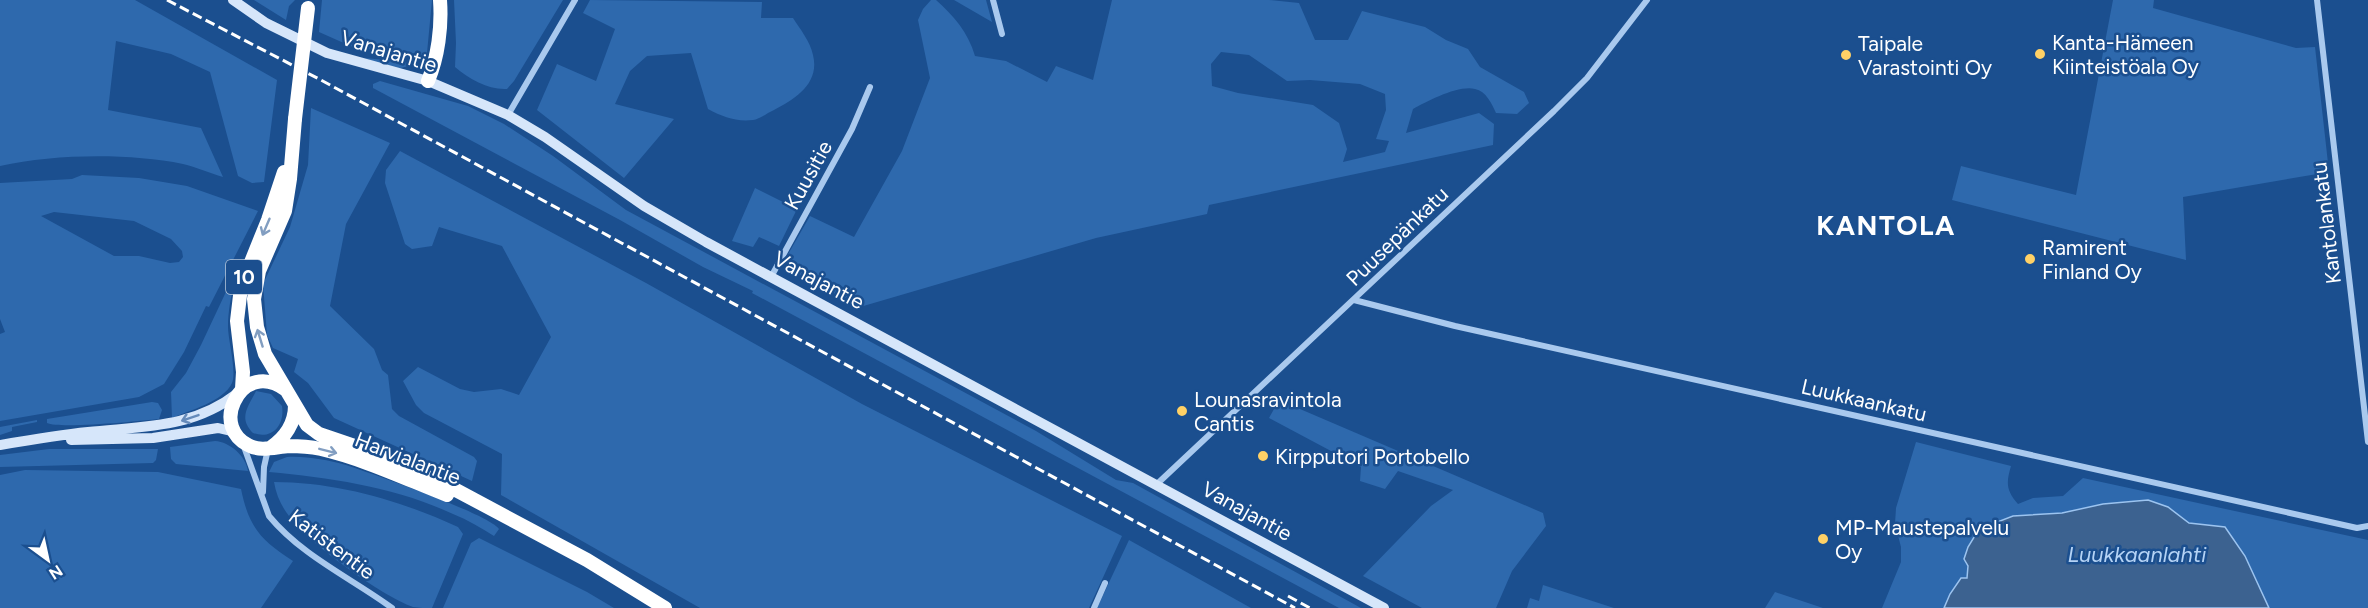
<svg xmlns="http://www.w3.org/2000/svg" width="2368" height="608" viewBox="0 0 2368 608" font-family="Figtree,sans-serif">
	<rect width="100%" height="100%" fill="#1b4f8f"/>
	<path fill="#2e69ad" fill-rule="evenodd" d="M 0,0 L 135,0 L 277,80 L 264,182 L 252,183 L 238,176 L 210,72 L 171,54 L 116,41 L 108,110 L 201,128 L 223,177 C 210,173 196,167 183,164 C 128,153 55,154 0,166 Z
		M 254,0 L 295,0 L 289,6 L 286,20 Z
		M 322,0 L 432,0 L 427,53 L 423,57 L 409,53 L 355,48 L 319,32 Z
		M 454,0 L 563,0 L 514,81 L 507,89 C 488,90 469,79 455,67 L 456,43 Z
		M 590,0 L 762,2 L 761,18 L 793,18 C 800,29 810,41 813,55 C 820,83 796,99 774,110 C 767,113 760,119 753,120 C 736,122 723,117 708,109 L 691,53 L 647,56 L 630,71 L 615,104 L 674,119 L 624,178 L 537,110 L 557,64 L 596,81 L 615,29 L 583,13 Z
		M 931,0 L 936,0 C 954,16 968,32 975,56 L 1006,61 L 1047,82 L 1056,66 L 1093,80 L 1112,0 L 1269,0 L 1299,3 L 1315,40 L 1348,40 L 1362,11 L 1425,27 L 1446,40 L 1468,49 L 1480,67 L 1524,92 L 1529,103 L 1517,114 L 1496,113 C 1492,104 1486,91 1475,89 C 1458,85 1428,101 1413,109 L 1406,133 L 1479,113 L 1494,124 L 1493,145 L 1209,205 L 1207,214 L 1096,238 L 860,307 L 784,267 L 783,263 L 810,216 L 854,237 L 902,151 L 930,78 L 918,20 L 923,9 ZM 1221,52 L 1249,55 L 1287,81 L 1310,80 L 1360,84 L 1385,94 L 1386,110 L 1376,139 L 1389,141 L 1385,152 L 1343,162 L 1347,149 L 1339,123 L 1313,105 L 1238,93 L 1212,86 L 1211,64 Z
		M 954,0 L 986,0 L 992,22 Z
		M 2113,0 L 2154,0 L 2153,8 L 2296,48 L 2315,47 L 2329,172 L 2183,197 L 2186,260 L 1952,200 L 1961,166 L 2076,195 Z
		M 365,58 L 413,63 C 399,74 379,64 365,58 Z
		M 380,81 L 468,106 L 504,124 L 553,156 L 626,210 L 1036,431 L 1116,480 L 1133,483 L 1361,608 L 1339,608 L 752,293 L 753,291 L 703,267 L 620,220 L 373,88 L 373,84 Z
		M 311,108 L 390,143 L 346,224 L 330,306 L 374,349 L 382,370 L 388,375 L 392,409 L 399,416 L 474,457 L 477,461 L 472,481 L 334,418 L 308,383 L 294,372 L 298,359 L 273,348 L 267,335 L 263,284 L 290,227 L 308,165 Z
		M 400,151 L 646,283 L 862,404 L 1122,536 L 1089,608 L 700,608 L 501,495 L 502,454 L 424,413 L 416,405 L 403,381 L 418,367 L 460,389 L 474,392 L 501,389 L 519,395 L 551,337 L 502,246 L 439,227 L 432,246 L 412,249 L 405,244 L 385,183 L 386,170 Z
		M 82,175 L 139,178 L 187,186 L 258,211 L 209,307 L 206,306 L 184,352 L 164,384 L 139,397 L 0,421 L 0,334 L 5,332 L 0,319 L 0,183 L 72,179 ZM 54,212 L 134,221 L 171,239 L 182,251 L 183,257 L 179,262 L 170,263 L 139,256 L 114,256 L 41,216 Z
		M 755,188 L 797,209 L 779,246 L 759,237 L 753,247 L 732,241 Z
		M 232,279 L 235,280 C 231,296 228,311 228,327 C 228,340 237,372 232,383 C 223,402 190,410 172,418 L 171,392 L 186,373 L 201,345 Z
		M 256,391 L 271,394 L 282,406 C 285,425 272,440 253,433 C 238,418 248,407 256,391 Z
		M 1279,400 L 1543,513 L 1546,526 L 1512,571 L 1496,608 L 1422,608 L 1363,576 L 1431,506 L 1453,490 L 1398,471 L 1385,489 L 1360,481 L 1361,467 L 1269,418 Z
		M 152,402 L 158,403 L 162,410 L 159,419 C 140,421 60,429 47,423 L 47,419 Z
		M 37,420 L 37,422 L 12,427 L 12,431 L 0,435 L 0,427 Z
		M 215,441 C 230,442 246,456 248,471 L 176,464 L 171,459 L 170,447 Z
		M 1916,442 L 2011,466 C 2006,483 2006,490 2018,504 L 2033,498 L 2063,496 L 2083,478 L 2368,540 L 2368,608 L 2269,608 L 2245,556 L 2225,527 L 2189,523 L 2168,507 L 2147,500 L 2103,504 L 2062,513 L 2013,516 L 1968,566 L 1967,578 L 1950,594 L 1944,608 L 1882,608 L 1901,562 L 1901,547 L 1895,524 L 1896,508 Z
		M 49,449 L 158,449 L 156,460 L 153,463 L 0,467 L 0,455 Z
		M 287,457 C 307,456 327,460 346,465 C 370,473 489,514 499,529 L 494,536 C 481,528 468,520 453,514 C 395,487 332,478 269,472 L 274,462 Z
		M 25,470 L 158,472 L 241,489 C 249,528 261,540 293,561 L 261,608 L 0,608 L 0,475 Z
		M 274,482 C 337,482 402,501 458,527 L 463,534 L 432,608 C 426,608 419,608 413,607 C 382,596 308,543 289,516 C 281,506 276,494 274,482 Z
		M 479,538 L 587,592 L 614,608 L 443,608 L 471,543 Z
		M 1129,540 L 1251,608 L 1097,608 Z
		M 1543,585 L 1614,608 L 1527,608 L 1530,598 L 1539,601 Z
		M 1775,592 L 1823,608 L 1765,608 Z"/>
	<path fill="#3c6290" stroke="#9cc4f0" stroke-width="1.5" d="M 2148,500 L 2168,507 L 2189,523 L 2225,527 L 2245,556 L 2269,608 L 1944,608 L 1950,594 L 1961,578 L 1967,578 L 1968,566 L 1964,559 L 1968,547 L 1979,529 L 2013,516 L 2062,513 L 2103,504 Z"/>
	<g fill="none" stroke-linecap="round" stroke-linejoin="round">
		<path stroke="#a9c9ee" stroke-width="6" d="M 993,0 L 1002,34
			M 2317,0 L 2368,442
			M 508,115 L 575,0
			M 771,277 L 852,129 L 870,87
			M 1354,300 L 1455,326 L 2357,528 L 2368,526
			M 243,444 L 269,516 C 302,556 351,578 392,608
			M 1157,484 L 1554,111 L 1587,78 L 1647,0
			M 263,492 L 264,467 L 268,449
			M 1094,608 L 1105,583"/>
		<path stroke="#d6e6fa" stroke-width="10" d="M 233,0 L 266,23 L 327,53 L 428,81 L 508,115 L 545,137 L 644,206 L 706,242 L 1384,608
			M 71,440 L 153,438 L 218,428 L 231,431 L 237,437
			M 0,445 C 29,440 58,435 88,432 C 143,426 192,429 238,393"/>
		<path stroke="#fff" stroke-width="14" d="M 428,81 C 438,57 442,27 440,0
			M 295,119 L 290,179 L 285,211 L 259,271 L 254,299 L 257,327 L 265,354 L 307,425 L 319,434 L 369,451 L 454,489 L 587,560 L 665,608
			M 242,389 L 243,372 L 237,321 L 241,287 L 268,220 L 284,172
			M 286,390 C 266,375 244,380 234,402 C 226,419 232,437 248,445 C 260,452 275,447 289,446 C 299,446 311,447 321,449 C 364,459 406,479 447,495
			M 270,448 C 285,438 295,423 295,405"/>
		<path stroke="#fff" stroke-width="3" stroke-dasharray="10 4.5" stroke-linecap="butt" d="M 167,0 L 319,79 L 1295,608
			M 1288,596 L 1310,608"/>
		<path stroke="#fff" stroke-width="14" d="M 295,119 L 308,8"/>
	</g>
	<defs><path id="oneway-shaft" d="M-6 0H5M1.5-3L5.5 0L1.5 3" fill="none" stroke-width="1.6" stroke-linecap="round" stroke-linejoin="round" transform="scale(1.5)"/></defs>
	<g stroke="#829ec1">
		<use href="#oneway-shaft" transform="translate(266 227) rotate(113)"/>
		<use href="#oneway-shaft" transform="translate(260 338) rotate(-107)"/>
		<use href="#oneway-shaft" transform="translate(328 451) rotate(14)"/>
	</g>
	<use stroke="#668bba" href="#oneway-shaft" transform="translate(190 418) rotate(161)"/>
	<g fill="#ffd166" stroke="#1b4f8f" stroke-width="2">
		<circle cx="2040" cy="54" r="6"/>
		<circle cx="1846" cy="55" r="6"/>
		<circle cx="2030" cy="259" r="6"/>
		<circle cx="1182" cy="411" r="6"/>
		<circle cx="1263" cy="456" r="6"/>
		<circle cx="1823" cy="539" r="6"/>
	</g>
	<g text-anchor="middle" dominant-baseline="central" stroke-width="5" stroke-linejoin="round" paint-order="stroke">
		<rect fill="#1b4f8f" stroke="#bbcadd" stroke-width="1.5" x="226" y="260" width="36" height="34" rx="4.5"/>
		<g font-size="20" font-weight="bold" fill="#fff">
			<text x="244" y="277">10</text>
		</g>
		<g font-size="21" fill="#fff" stroke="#1b4f8f" text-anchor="start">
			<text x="2052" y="42">Kanta-Hämeen<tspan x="2052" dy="24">Kiinteistöala Oy</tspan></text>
			<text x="1858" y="43">Taipale<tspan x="1858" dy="24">Varastointi Oy</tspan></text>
			<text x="2042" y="247">Ramirent<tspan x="2042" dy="24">Finland Oy</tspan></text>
			<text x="1194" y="399">Lounasravintola<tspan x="1194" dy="24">Cantis</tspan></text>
			<text x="1275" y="456">Kirpputori Portobello</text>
			<text x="1835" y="527">MP-Maustepalvelu<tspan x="1835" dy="24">Oy</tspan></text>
		</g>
		<g font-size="21" fill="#fff" stroke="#1b4f8f">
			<text transform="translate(389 51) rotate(17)">Vanajantie</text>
			<text transform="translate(808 175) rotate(-61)">Kuusitie</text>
			<text transform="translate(2326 223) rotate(-97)">Kantolankatu</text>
			<text transform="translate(1397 236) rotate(-44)">Puusepänkatu</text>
			<text transform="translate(819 280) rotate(28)">Vanajantie</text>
			<text transform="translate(1864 400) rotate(13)">Luukkaankatu</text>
			<text transform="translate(408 458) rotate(21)">Harvialantie</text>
			<text transform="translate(1247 511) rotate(29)">Vanajantie</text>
			<text transform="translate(332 544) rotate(37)">Katistentie</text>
		</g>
		<g font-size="22" font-style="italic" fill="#b5d3f5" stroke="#1b4f8f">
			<text x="2137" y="554">Luukkaanlahti</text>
		</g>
		<g font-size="27" font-weight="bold" letter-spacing="1.5" fill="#fff" stroke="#1b4f8f">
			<text x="1886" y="225">KANTOLA</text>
		</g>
	</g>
	<g transform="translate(48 560) rotate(147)" stroke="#1b4f8f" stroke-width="4.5" paint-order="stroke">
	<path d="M0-4.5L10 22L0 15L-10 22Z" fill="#ffffff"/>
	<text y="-9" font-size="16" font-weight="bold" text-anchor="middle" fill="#ffffff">N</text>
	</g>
</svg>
